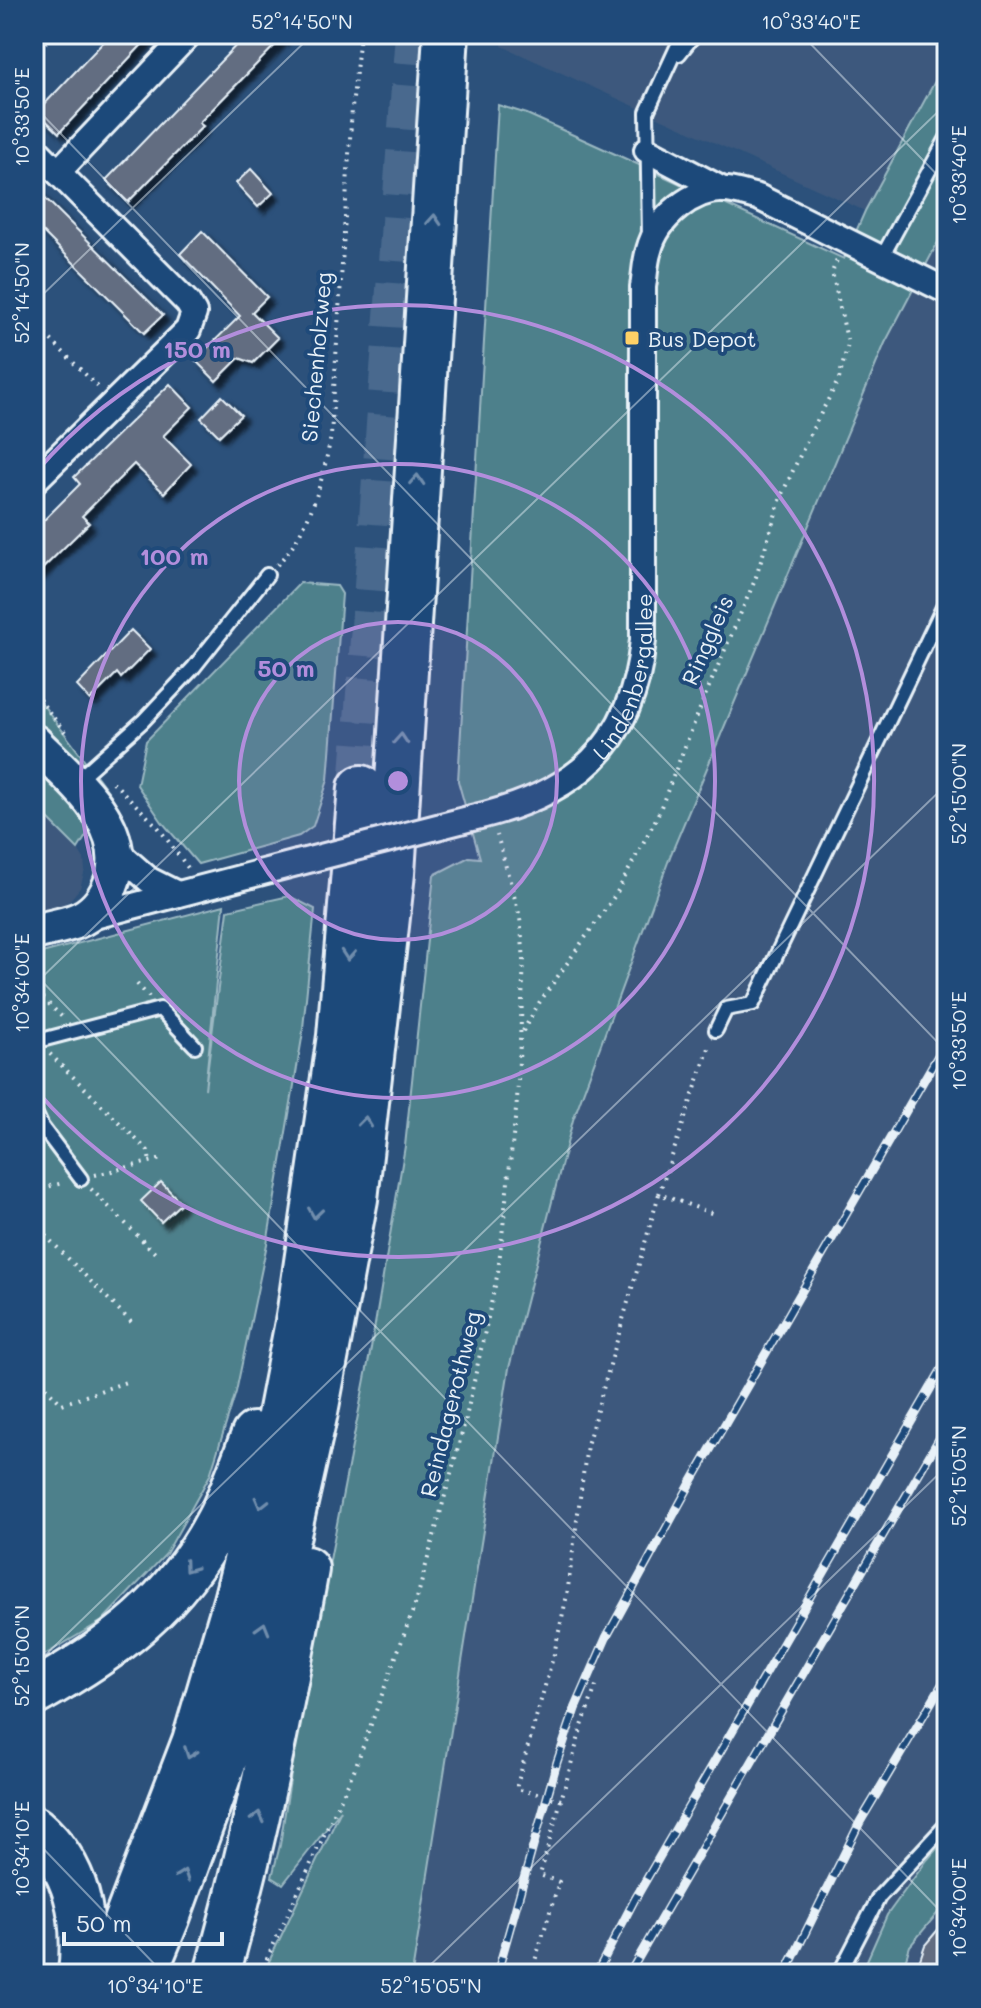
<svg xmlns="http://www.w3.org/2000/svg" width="981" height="2008" viewBox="0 0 981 2008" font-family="Mali,sans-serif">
	<defs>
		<filter id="shadow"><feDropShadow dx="6" dy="6" stdDeviation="2" flood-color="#0009"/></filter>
	</defs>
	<rect width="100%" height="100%" fill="#2c517b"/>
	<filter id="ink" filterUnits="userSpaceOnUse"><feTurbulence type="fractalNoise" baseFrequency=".0125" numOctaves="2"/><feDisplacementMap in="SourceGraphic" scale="16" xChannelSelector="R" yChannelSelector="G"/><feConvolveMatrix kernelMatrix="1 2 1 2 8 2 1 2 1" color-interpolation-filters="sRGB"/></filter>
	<g filter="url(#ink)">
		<path fill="#3c597d" d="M 503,34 L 947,34 L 947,59 L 865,211 L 502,46 Z
			M 947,224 L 947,1837 L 927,1860 L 887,1915 L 861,1974 L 412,1974 L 509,1368 L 573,1120 L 671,854 L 885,343 Z
			M 34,805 L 78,849 L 84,859 L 85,870 L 80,888 L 69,901 L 58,907 L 34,914 Z
			M 947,1902 L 947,1974 L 901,1974 L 910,1946 Z"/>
		<path fill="#4e808b" stroke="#9bb8c2" stroke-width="2" d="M 947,59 L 947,225 L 885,343 L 671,854 L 573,1120 L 509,1368 L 412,1974 L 263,1974 L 341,1810 L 283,1884 L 272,1877 L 280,1845 L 300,1715 L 371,1348 L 405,1146 L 434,875 L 469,857 L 480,858 L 458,781 L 498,105 L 527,114 L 624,158 L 844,259 L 865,211 Z
			M 300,583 L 337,586 L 342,594 L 328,780 L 313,826 L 299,836 L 198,864 L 162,822 L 137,785 L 146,741 Z
			M 34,693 L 111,795 L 78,849 L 34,805 Z
			M 289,896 L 315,909 L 302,1038 L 267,1244 L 236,1392 L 210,1475 L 166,1554 L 102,1621 L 34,1661 L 34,955 L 224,905 L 205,1089 L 228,910 Z
			M 947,1837 L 947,1902 L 910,1946 L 901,1974 L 861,1974 L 887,1915 L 927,1860 Z"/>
		<path fill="#626d81" stroke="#e8f1f8" stroke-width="2" filter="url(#shadow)" d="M 111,34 L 152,34 L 59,133 L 37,112 Z
			M 247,34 L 286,34 L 199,123 L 203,126 L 128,202 L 106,180 Z
			M 251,169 L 273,193 L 258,207 L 236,183 Z
			M 34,187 L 163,315 L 144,333 L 34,223 Z
			M 202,231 L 267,297 L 252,312 L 278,338 L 253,363 L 239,358 L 216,381 L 195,360 L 240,316 L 180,254 Z
			M 170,384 L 192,407 L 163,436 L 191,464 L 164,493 L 134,464 L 82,516 L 89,523 L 34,577 L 34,530 L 80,484 L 74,477 Z
			M 222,396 L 241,415 L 219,436 L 201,418 Z
			M 131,630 L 150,649 L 121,678 L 117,673 L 90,700 L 77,686 Z
			M 161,1182 L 181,1203 L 161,1222 L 141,1201 Z
			M 947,1919 L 947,1974 L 915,1974 L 925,1945 Z"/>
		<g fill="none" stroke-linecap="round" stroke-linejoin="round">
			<path stroke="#48698e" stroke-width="44" stroke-dasharray="44 22" stroke-linecap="butt" d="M 361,788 L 417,34"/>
			<g stroke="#e8f1f8" stroke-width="18">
				<path id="service" d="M 679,54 L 695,34
					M 649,237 L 647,112 L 683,34
					M 882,257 L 947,138
					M 76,781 L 143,721 L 194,667 L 267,575
					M 716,1030 L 726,1009 L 753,1004 L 947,599
					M 34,1042 L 160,1009 L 195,1046
					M 34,1110 L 42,1127 L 81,1179
					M 839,1974 L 879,1897 L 947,1824"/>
			</g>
			<g stroke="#e8f1f8" stroke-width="30">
				<g id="minor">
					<path d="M 34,148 L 188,303 L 194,313 L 188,330 L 34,481"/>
					<path d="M 647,150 L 723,190"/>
					<path d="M 58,172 L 189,34"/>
					<path id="s1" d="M 472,818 C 573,795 633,747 643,640 L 643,287 C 645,275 645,262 649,250 C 657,218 694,187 727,190 C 737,191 748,195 758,197 L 947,291"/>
					<path d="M 116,851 L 149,880 L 177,894"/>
					<path d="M 87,918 L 297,863"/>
				</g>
			</g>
			<g stroke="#e8f1f8" stroke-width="40">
				<path id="secondary" d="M 34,742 C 70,779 135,827 110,886 C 104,901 92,915 76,921 C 63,926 48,928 34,932"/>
			</g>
			<g stroke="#e8f1f8" stroke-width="50">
				<path id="motorway" d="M 34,1693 C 115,1648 175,1604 219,1520 C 233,1493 243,1463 254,1435
					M 34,1829 C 78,1867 87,1918 81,1974
					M 106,1974 L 195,1741 L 236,1601 L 271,1462 L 299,1317 L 340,1036 L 361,788
					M 144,1974 L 167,1918 L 225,1757 L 280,1570 L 315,1412 L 355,1199 L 392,873 L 446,34
					M 217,1974 C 255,1839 281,1707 306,1569"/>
			</g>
			<path stroke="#e8f1f8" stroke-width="4" stroke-dasharray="2 6" stroke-linecap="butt" d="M 34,54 L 54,34
				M 34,323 L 100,389
				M 277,565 C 311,528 322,483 331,436 L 352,108 L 360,34
				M 34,693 L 65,732
				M 113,782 L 158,827 L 188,868
				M 137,984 L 149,997
				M 43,998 L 63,1018
				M 523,1031 L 539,1003 L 616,894 L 657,817 L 705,696 L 755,580 L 782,494 L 811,432 L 839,379 L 848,344 L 832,272 L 837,260
				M 50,1054 L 148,1151 L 150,1162
				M 95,1175 L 162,1159
				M 91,1189 L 156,1254
				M 34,1190 L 63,1183
				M 659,1194 L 710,1045
				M 34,1224 L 134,1325
				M 34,1376 L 62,1404 L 129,1381
				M 561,1800 L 517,1789 L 517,1785 L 554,1654 L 567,1595 L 587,1445 L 659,1194 L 714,1214
				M 260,1974 L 355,1768 L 416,1602 L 465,1422 L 498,1272 L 517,1101 L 524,960 L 520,917 L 497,835
				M 531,1974 L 559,1882 L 540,1875 L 581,1729 L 598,1680"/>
			<use href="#service" stroke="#1f4a7a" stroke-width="12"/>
			<use href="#minor" stroke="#1f4a7a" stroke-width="24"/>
			<use href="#secondary" stroke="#1f4a7a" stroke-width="34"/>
			<use href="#motorway" stroke="#1f4a7a" stroke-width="44"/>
			<g stroke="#e8f1f8" stroke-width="9">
				<path id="rail" d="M 497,1974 L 557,1762 L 575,1709 L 606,1638 L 692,1481 L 947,1040
					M 596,1974 L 635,1899 L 947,1360
					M 629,1974 L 947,1425
					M 785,1974 L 860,1822 L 947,1676"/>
			</g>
			<use href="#rail" stroke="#1f4a7a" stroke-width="6" stroke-dasharray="18" stroke-linecap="butt"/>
			<g stroke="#e8f1f8" stroke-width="30" stroke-linecap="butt">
				<path id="minor-bridge" d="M 297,863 L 472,818"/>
			</g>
			<use href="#minor-bridge" stroke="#1f4a7a" stroke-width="24"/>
		</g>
		<defs><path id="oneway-chevron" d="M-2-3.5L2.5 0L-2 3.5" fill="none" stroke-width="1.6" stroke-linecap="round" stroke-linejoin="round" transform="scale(2)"/></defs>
		<g stroke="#6f8dac">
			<use href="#oneway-chevron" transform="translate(434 220) rotate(-86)"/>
			<use href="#oneway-chevron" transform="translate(417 480) rotate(-86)"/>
			<use href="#oneway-chevron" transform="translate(401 739) rotate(-86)"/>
			<use href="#oneway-chevron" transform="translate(348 955) rotate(95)"/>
			<use href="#oneway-chevron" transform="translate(365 1122) rotate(-83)"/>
			<use href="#oneway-chevron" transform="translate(315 1213) rotate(98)"/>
			<use href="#oneway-chevron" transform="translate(261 1503) rotate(104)"/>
			<use href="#oneway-chevron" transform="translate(189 1567) rotate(126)"/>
			<use href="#oneway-chevron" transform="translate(263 1628) rotate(-74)"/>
			<use href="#oneway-chevron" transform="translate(190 1753) rotate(110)"/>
			<use href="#oneway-chevron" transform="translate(258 1817) rotate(-77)"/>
			<use href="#oneway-chevron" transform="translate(183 1875) rotate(-70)"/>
		</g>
	</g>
	<path fill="none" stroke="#e8f1f8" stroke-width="2" stroke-opacity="0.45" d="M 801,34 L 947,185M 34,106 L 947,1052M 34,303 L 313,34M 34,973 L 947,1918M 34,985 L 947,103M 34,1666 L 947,784M 34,1839 L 164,1974M 421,1974 L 947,1466"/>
	<circle cx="398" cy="781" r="159" fill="#b28edc" fill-opacity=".12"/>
	<g fill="none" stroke="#b28edc" stroke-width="4">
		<circle cx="398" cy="781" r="159"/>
		<circle cx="398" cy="781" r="317"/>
		<path d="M36 472A476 476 0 1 1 36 1090"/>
	</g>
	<rect fill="#ffd166" stroke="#1f4a7a" stroke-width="3" x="624" y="330" width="16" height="16" rx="4"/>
	<g text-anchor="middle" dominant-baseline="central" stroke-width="8" stroke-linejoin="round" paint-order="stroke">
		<g font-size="22" fill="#e8f1f8" stroke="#1f4a7a" text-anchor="start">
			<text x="648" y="338">Bus Depot</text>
		</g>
		<g font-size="22" fill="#e8f1f8" stroke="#1f4a7a">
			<text transform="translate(316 357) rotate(-85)">Siechenholzweg</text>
			<text transform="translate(707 640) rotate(-66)">Ringgleis</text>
			<text stroke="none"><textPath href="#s1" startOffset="228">Lindenbergallee</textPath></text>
			<text transform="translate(450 1404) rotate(-76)">Reindagerothweg</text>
		</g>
	</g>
	<circle cx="398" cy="781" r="12" fill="#b28edc" stroke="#1f4a7a" stroke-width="4"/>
	<g font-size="24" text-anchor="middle" font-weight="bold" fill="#b28edc" stroke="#1f4a7a" stroke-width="8" stroke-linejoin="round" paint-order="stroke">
		<text x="197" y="358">150 m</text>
		<text x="174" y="565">100 m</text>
		<text x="286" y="677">50 m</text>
	</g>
	<rect width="981" height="2008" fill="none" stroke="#1f4a7a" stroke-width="88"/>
	<path d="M64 1932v12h158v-12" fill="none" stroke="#e8f1f8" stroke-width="4"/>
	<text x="76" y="1932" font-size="24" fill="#e8f1f8" stroke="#1f4a7a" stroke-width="6" paint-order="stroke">50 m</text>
	<rect x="44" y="44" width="893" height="1920" fill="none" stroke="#e8f1f8" stroke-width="3"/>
	<g font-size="20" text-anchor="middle" fill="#e8f1f8">
		<text x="302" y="29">52°14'50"N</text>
		<text x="811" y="29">10°33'40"E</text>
		<text transform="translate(22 117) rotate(-90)" y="7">10°33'50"E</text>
		<text transform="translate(959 175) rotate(-90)" y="7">10°33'40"E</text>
		<text transform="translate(22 293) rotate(-90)" y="7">52°14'50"N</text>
		<text transform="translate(959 794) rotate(-90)" y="7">52°15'00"N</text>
		<text transform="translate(22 983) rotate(-90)" y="7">10°34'00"E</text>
		<text transform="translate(959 1041) rotate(-90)" y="7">10°33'50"E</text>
		<text transform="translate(959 1476) rotate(-90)" y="7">52°15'05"N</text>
		<text transform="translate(22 1656) rotate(-90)" y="7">52°15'00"N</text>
		<text transform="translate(22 1849) rotate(-90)" y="7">10°34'10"E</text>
		<text transform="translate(959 1908) rotate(-90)" y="7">10°34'00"E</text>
		<text x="155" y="1993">10°34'10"E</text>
		<text x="431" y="1993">52°15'05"N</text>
	</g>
</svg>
